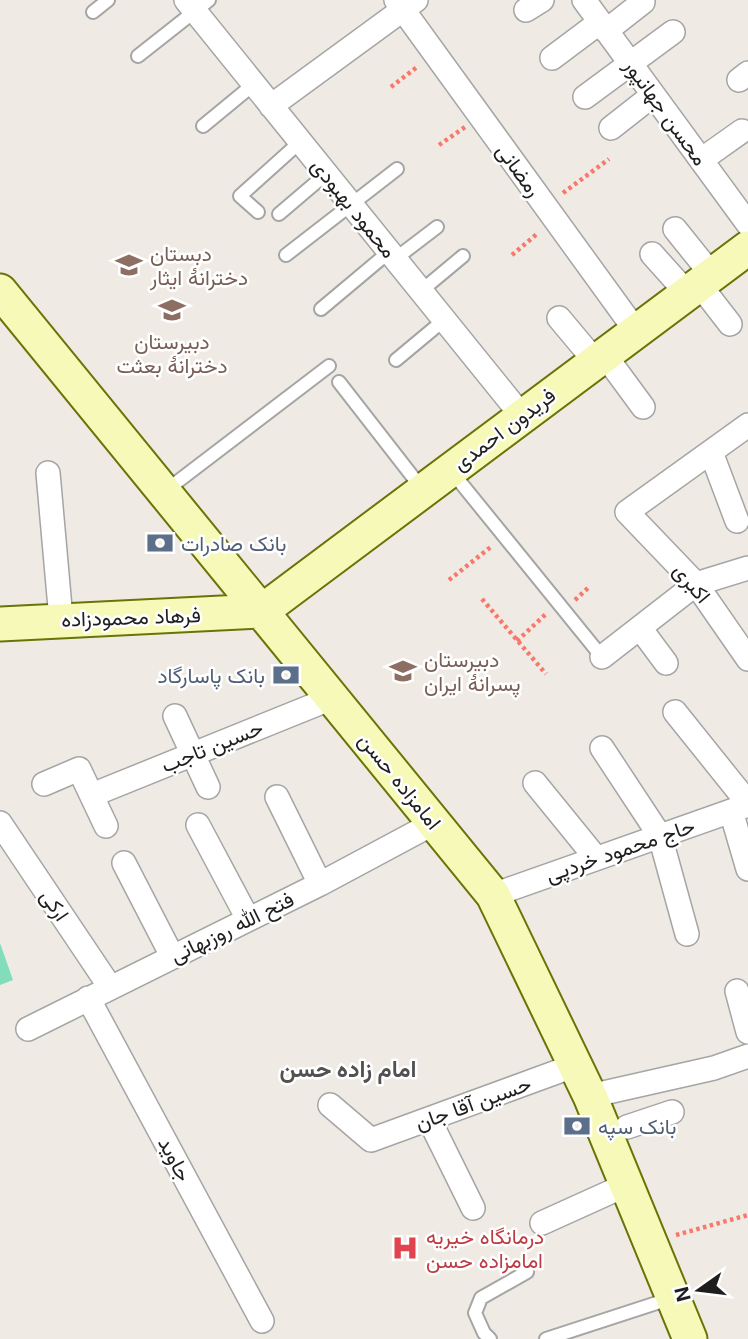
<svg xmlns="http://www.w3.org/2000/svg" width="748" height="1339" viewBox="0 0 748 1339" font-family="Inter,Vazirmatn,sans-serif">
	<rect width="100%" height="100%" fill="#efebe4"/>
	<path fill="#82ddba" d="M 0,943 L 13,980 L 0,985 Z"/>
	<g fill="none" stroke-linecap="round" stroke-linejoin="round">
		<g stroke="#a5a5a5" stroke-width="16">
			<path id="lane" d="M 93,12 L 108,0
				M 138,56 L 209,0
				M 203,126 L 254,84
				M 258,212 L 240,196 L 300,142
				M 279,214 L 326,174
				M 286,255 L 397,169
				M 395,259 L 437,227
				M 421,291 L 463,256
				M 321,309 L 389,252
				M 396,360 L 444,320
				M 339,382 L 423,490
				M 452,472 L 602,657
				M 164,492 L 329,366
				M 490,1339 L 484,1333 L 475,1313 L 481,1298 L 527,1272
				M 546,1339 L 672,1298"/>
		</g>
		<g stroke="#a5a5a5" stroke-width="26">
			<path id="street" d="M 186,0 L 522,416
				M 396,0 L 636,331
				M 584,0 L 748,224
				M 526,10 L 542,0
				M 606,31 L 643,2
				M 552,58 L 600,22
				M 739,80 L 748,73
				M 585,97 L 673,32
				M 271,106 L 416,0
				M 611,128 L 653,95
				M 701,160 L 742,131
				M 675,229 L 712,275
				M 652,254 L 687,293
				M 699,284 L 730,324
				M 559,318 L 595,361
				M 604,354 L 643,407
				M 748,425 L 627,512 L 696,584 L 748,659
				M 711,452 L 737,521
				M 48,473 L 61,619
				M 640,628 L 666,663
				M 602,657 L 696,584 L 748,568
				M 675,712 L 748,803
				M 175,716 L 208,787
				M 602,748 L 660,836 L 687,934
				M 535,783 L 596,858
				M 44,784 L 79,769 L 106,826
				M 92,795 L 332,698
				M 277,797 L 320,884
				M 731,811 L 748,869
				M 0,823 L 110,987
				M 198,825 L 248,919
				M 124,863 L 172,956
				M 493,895 L 748,805
				M 737,991 L 748,1032
				M 88,998 L 262,1321
				M 28,1029 L 320,884 L 434,823
				M 590,1096 L 714,1068 L 748,1056
				M 330,1105 L 371,1140 L 576,1065
				M 429,1119 L 473,1208
				M 627,1127 L 672,1112
				M 542,1223 L 626,1185"/>
		</g>
		<g stroke="#687406" stroke-width="37">
			<path id="secondary" d="M 0,291 L 493,895 L 590,1096 L 690,1339
				M 0,624 L 262,611 L 748,248"/>
		</g>
		<path stroke="#f8796b" stroke-width="4.5" stroke-dasharray="3.5 3.5" stroke-linecap="butt" d="M 391,87 L 417,67
			M 439,145 L 465,127
			M 563,193 L 609,159
			M 512,255 L 538,233
			M 449,580 L 492,546
			M 482,599 L 546,674
			M 575,600 L 588,588
			M 517,641 L 547,613
			M 676,1235 L 748,1215"/>
		<use href="#lane" stroke="#fff" stroke-width="12"/>
		<use href="#street" stroke="#fff" stroke-width="23"/>
		<use href="#secondary" stroke="#f6f9b8" stroke-width="33"/>
	</g>
	<defs>
		<g id="school-bare" transform="scale(2.1)"><path d="M0-5L7-2L0 1L-7-2ZM-4 1L0 2.5L4 1V4Q0 6-4 4Z" fill="#8d6e63" stroke="#fff" stroke-width="2.5" paint-order="stroke"/></g>
		<g id="bank-bare" transform="scale(2.1)"><path d="M-6-4H6V4H-6ZM0-2.3a2.3 2.3 0 1 0 0 4.6a2.3 2.3 0 1 0 0-4.6Z" fill="#5c6f8a" stroke="#fff" stroke-width="2.5" paint-order="stroke"/></g>
		<g id="hospital-bare" transform="scale(2.1)"><path d="M-5-5h3v3.5h4V-5h3V5h-3V1.5h-4V5h-3Z" fill="#e0444e" stroke="#fff" stroke-width="2.5" paint-order="stroke"/></g>
	</defs>
	<g fill-rule="evenodd">
		<use href="#school-bare" x="129" y="265"/>
		<use href="#school-bare" x="172" y="310"/>
		<use href="#bank-bare" x="160" y="543"/>
		<use href="#school-bare" x="403" y="671"/>
		<use href="#bank-bare" x="286" y="675"/>
		<use href="#bank-bare" x="577" y="1126"/>
		<use href="#hospital-bare" x="405" y="1248"/>
	</g>
	<g text-anchor="middle" dominant-baseline="central" stroke-width="5" stroke-linejoin="round" paint-order="stroke">
		<g font-size="21" fill="#1e1e1e" stroke="#fff">
			<text transform="translate(666 112) rotate(54)">محسن جهانپور</text>
			<text transform="translate(519 170) rotate(54)">رمضانی</text>
			<text transform="translate(354 208) rotate(51)">محمود بهبودی</text>
			<text transform="translate(504 429) rotate(-37)">فریدون احمدی</text>
			<text transform="translate(692 583) rotate(50)">اکبری</text>
			<text transform="translate(131 617) rotate(-2)">فرهاد محمودزاده</text>
			<text transform="translate(212 746) rotate(-22)">حسین تاجب</text>
			<text transform="translate(400 781) rotate(51)">امامزاده حسن</text>
			<text transform="translate(620 850) rotate(-19)">حاج محمود خردپی</text>
			<text transform="translate(55 905) rotate(56)">ارکی</text>
			<text transform="translate(232 927) rotate(-26)">فتح الله روزبهانی</text>
			<text transform="translate(473 1103) rotate(-20)">حسین آقا جان</text>
			<text transform="translate(175 1159) rotate(62)">جاوید</text>
		</g>
		<g font-size="21" fill="#785e54" stroke="#fff" text-anchor="start">
			<text x="150" y="253">دبستان<tspan x="150" dy="24">دخترانهٔ ایثار</tspan></text>
			<text x="172" y="341" text-anchor="middle">دبیرستان<tspan x="172" dy="24">دخترانهٔ بعثت</tspan></text>
			<text x="424" y="659">دبیرستان<tspan x="424" dy="24">پسرانهٔ ایران</tspan></text>
		</g>
		<g font-size="21" fill="#4e5e75" stroke="#fff" text-anchor="start">
			<text x="181" y="543">بانک صادرات</text>
			<text x="265" y="675" text-anchor="end">بانک پاسارگاد</text>
			<text x="598" y="1126">بانک سپه</text>
		</g>
		<g font-size="21" fill="#be3a42" stroke="#fff" text-anchor="start">
			<text x="426" y="1236">درمانگاه خیریه<tspan x="426" dy="24">امامزاده حسن</tspan></text>
		</g>
		<g font-size="23" font-weight="bold" fill="#515151" stroke="#fff">
			<text x="348" y="1069">امام زاده حسن</text>
		</g>
	</g>
	<g transform="translate(699 1290) rotate(256)" stroke="#ffffff" stroke-width="5" paint-order="stroke">
	<path d="M0-5L12 26L0 18L-12 26Z" fill="#1e1e1e"/>
	<text y="-10" font-size="19" font-weight="bold" text-anchor="middle" fill="#1e1e1e">N</text>
	</g>
</svg>
